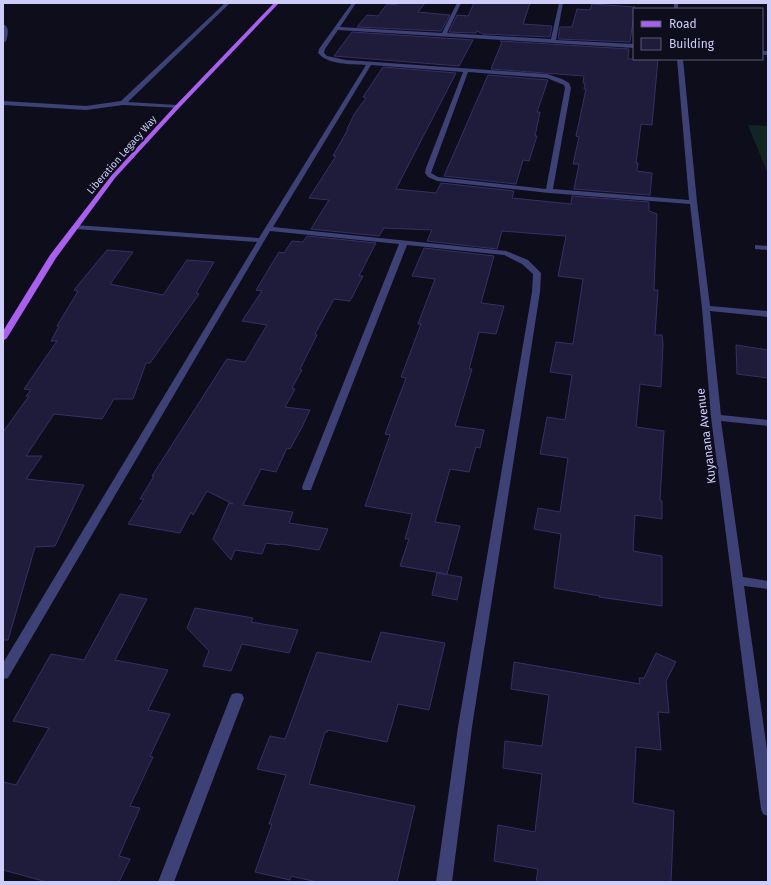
<svg xmlns="http://www.w3.org/2000/svg" width="771" height="885" viewBox="0 0 771 885" font-family="'Fira Sans',sans-serif">
	<rect width="100%" height="100%" fill="#0e0d1c"/>
	<path fill="#112522" d="M 748,125 L 768,126 L 768,174 Z"/>
	<path fill="#1e1b3b" stroke="#353064" d="M 398,3 L 425,3 L 418,12 L 450,15 L 441,31 L 357,27 L 367,15 L 378,16 L 387,4 L 397,5 Z
		M 474,3 L 530,3 L 523,24 L 552,26 L 550,37 L 483,34 L 477,31 L 476,33 L 449,32 L 457,15 L 468,16 Z
		M 592,4 L 635,7 L 630,42 L 558,39 L 560,27 L 572,27 L 577,9 L 590,10 Z
		M 352,32 L 473,40 L 459,66 L 334,56 Z
		M 500,41 L 629,49 L 628,59 L 658,59 L 652,125 L 641,124 L 636,163 L 638,163 L 637,171 L 652,173 L 650,195 L 574,189 L 579,164 L 573,164 L 579,137 L 576,136 L 586,89 L 584,89 L 585,83 L 583,83 L 584,76 L 491,69 L 502,42 Z
		M 383,67 L 456,73 L 396,189 L 436,193 L 441,183 L 514,191 L 512,198 L 571,204 L 572,196 L 649,202 L 649,211 L 657,214 L 654,290 L 658,290 L 655,335 L 662,335 L 663,344 L 661,387 L 640,384 L 636,427 L 664,431 L 660,500 L 662,501 L 662,519 L 635,515 L 633,551 L 662,556 L 662,606 L 599,597 L 600,596 L 554,588 L 561,534 L 534,529 L 538,508 L 560,512 L 568,458 L 540,454 L 547,417 L 565,420 L 572,375 L 550,372 L 556,342 L 573,344 L 583,279 L 558,276 L 566,236 L 502,231 L 497,249 L 427,241 L 432,230 L 384,228 L 379,236 L 311,229 L 329,200 L 309,198 L 336,156 L 333,156 L 348,129 L 347,129 L 355,113 L 366,98 L 363,97 Z
		M 488,75 L 548,80 L 537,112 L 540,112 L 535,136 L 537,136 L 529,161 L 523,160 L 516,184 L 444,176 Z
		M 307,236 L 376,243 L 359,276 L 363,276 L 350,301 L 334,299 L 315,334 L 317,335 L 300,369 L 302,370 L 292,388 L 295,389 L 285,407 L 310,410 L 302,427 L 290,449 L 287,448 L 276,472 L 261,469 L 243,505 L 293,512 L 289,523 L 328,529 L 319,550 L 281,544 L 280,545 L 266,543 L 262,554 L 235,550 L 231,560 L 213,539 L 229,503 L 233,504 L 207,491 L 193,515 L 191,512 L 180,533 L 128,524 L 144,499 L 140,499 L 154,476 L 152,476 L 227,359 L 245,362 L 267,325 L 242,321 L 262,291 L 256,290 L 279,252 L 284,253 L 292,241 L 303,242 Z
		M 424,248 L 494,256 L 481,303 L 504,306 L 496,334 L 479,332 L 469,369 L 472,369 L 455,426 L 484,430 L 480,448 L 476,447 L 469,472 L 450,469 L 435,522 L 460,526 L 447,574 L 400,566 L 409,539 L 405,539 L 412,514 L 365,506 L 390,435 L 385,434 L 406,378 L 401,377 L 421,324 L 418,324 L 435,279 L 412,276 Z
		M 107,250 L 133,252 L 110,284 L 163,295 L 187,260 L 214,262 L 196,293 L 199,294 L 150,363 L 146,363 L 133,399 L 114,399 L 102,419 L 54,414 L 26,456 L 42,456 L 26,479 L 84,485 L 55,546 L 35,547 L 8,640 L 3,640 L 3,432 L 29,396 L 26,396 L 31,390 L 24,389 L 57,341 L 51,341 L 59,326 L 57,326 L 78,291 L 74,290 Z
		M 736,345 L 768,350 L 768,378 L 737,374 Z
		M 437,573 L 462,577 L 457,600 L 432,595 Z
		M 120,594 L 147,599 L 115,660 L 168,670 L 148,710 L 170,714 L 150,756 L 153,757 L 130,806 L 140,808 L 119,856 L 130,859 L 119,882 L 47,882 L 3,870 L 3,782 L 16,785 L 49,728 L 13,721 L 51,654 L 84,660 Z
		M 195,608 L 253,618 L 251,622 L 298,630 L 289,653 L 242,644 L 231,671 L 203,666 L 209,651 L 187,628 Z
		M 381,632 L 445,643 L 429,710 L 398,704 L 387,742 L 328,730 L 327,732 L 325,732 L 309,784 L 415,806 L 397,882 L 317,882 L 291,876 L 290,880 L 255,872 L 272,824 L 269,824 L 286,775 L 257,769 L 270,736 L 285,739 L 317,652 L 371,662 Z
		M 656,653 L 676,662 L 666,681 L 669,713 L 658,712 L 661,750 L 636,747 L 633,803 L 674,811 L 671,882 L 536,882 L 538,869 L 494,861 L 498,825 L 535,832 L 542,774 L 503,768 L 505,741 L 542,746 L 549,695 L 511,689 L 514,662 L 640,684 L 639,678 L 644,678 Z"/>
	<g fill="none" stroke-linecap="round" stroke-linejoin="round">
		<path fill="#3d4176" fill-rule="evenodd" d="M 225,3 L 230,3 L 128,102 L 177,105 L 180,107 L 179,108 L 123,105 L 86,110 L 3,105 L 3,101 L 86,106 L 121,101 Z
			M 352,3 L 356,3 L 340,27 L 442,33 L 457,3 L 461,3 L 447,33 L 551,39 L 559,3 L 563,3 L 556,40 L 634,44 L 634,48 L 338,30 L 325,49 L 324,53 L 327,56 L 346,60 L 547,74 L 562,79 L 569,83 L 571,88 L 553,189 L 689,200 L 677,59 L 683,59 L 697,202 L 710,306 L 768,311 L 768,317 L 710,311 L 721,415 L 768,420 L 768,426 L 721,421 L 743,577 L 768,581 L 768,589 L 744,586 L 768,757 L 768,816 L 763,814 L 761,809 L 711,417 L 702,308 L 690,204 L 549,193 L 437,181 L 428,177 L 425,173 L 426,168 L 463,72 L 371,65 L 273,227 L 506,251 L 528,260 L 541,273 L 540,292 L 472,727 L 452,882 L 436,882 L 458,727 L 532,292 L 533,274 L 522,264 L 504,255 L 407,245 L 312,487 L 311,490 L 303,490 L 302,487 L 399,244 L 270,231 L 8,678 L 3,679 L 3,663 L 257,242 L 75,229 L 71,227 L 75,225 L 259,238 L 366,65 C 351,64 328,65 318,53 L 319,49 ZM 468,72 L 547,78 L 564,85 L 565,88 L 546,189 L 438,177 L 431,173 Z
			M 674,3 L 678,3 L 678,9 L 674,9 Z
			M 3,24 C 10,27 8,35 6,41 L 3,43 Z
			M 762,51 L 768,51 L 768,55 L 762,55 Z
			M 755,245 L 768,246 L 768,250 L 755,249 Z
			M 237,693 L 242,694 L 244,698 L 174,882 L 158,882 L 230,698 L 232,694 Z"/>
		<path fill="#aa60ee" fill-rule="evenodd" d="M 274,3 L 279,3 L 179,108 L 115,178 L 56,258 L 7,338 L 3,341 L 3,331 L 50,255 L 111,176 L 175,106 Z"/>
	</g>
	<g text-anchor="middle" dominant-baseline="central" stroke-width="4" stroke-linejoin="round" paint-order="stroke">
		<g font-size="10" fill="#cecdfa" stroke="#0e0d1c">
			<text transform="translate(122 155) rotate(-49)">Liberation Legacy Way</text>
		</g>
		<g font-size="12" fill="#cecdfa" stroke="#0e0d1c">
			<text transform="translate(706 436) rotate(-97)">Kuyanana Avenue</text>
		</g>
	</g>
	<rect width="771" height="885" fill="none" stroke="#cecdfa" stroke-width="8"/>
	<rect x="633" y="8" width="130" height="52" fill="#0e0d1c" stroke="#5b5a75"/>
	<rect x="641" y="21" width="20" height="6" fill="#aa60ee" stroke="#5b5a75"/>
	<text x="669" y="28" font-size="12" fill="#cecdfa">Road</text>
	<rect x="641" y="38" width="20" height="12" fill="#1e1b3b" stroke="#5b5a75"/>
	<text x="669" y="48" font-size="12" fill="#cecdfa">Building</text>
</svg>
